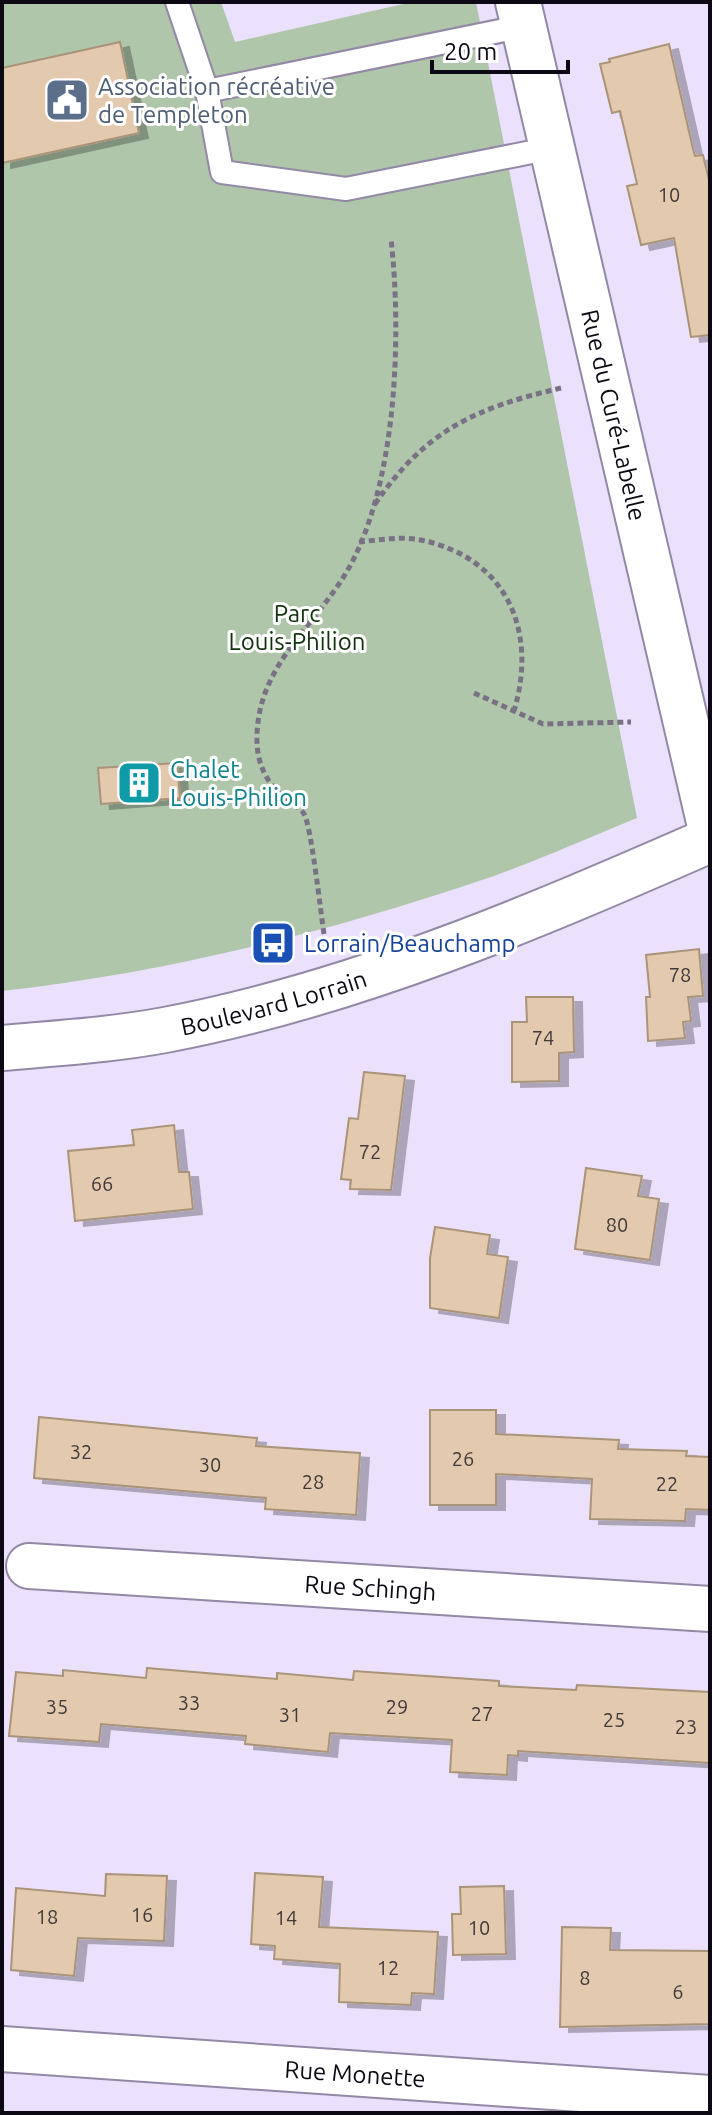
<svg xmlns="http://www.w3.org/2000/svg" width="712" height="2115" viewBox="0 0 712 2115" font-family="Ubuntu,sans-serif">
	<defs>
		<filter id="shadow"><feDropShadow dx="9" dy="5" stdDeviation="0" flood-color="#0004"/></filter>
	</defs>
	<rect width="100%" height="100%" fill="#ebe1fc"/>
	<path fill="#afc6ab" d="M 2,2 L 221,2 L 235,42 L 412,2 L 476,2 L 637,818 C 585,839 533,863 479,881 C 325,933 164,973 2,991 Z"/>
	<path fill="#e3caae" stroke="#aa9479" stroke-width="2" filter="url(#shadow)" d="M 120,42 L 139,133 L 2,163 L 2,68 Z
		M 669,44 L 693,149 L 695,156 L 703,155 L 710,184 L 710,335 L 691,337 L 674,238 L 641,245 L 627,186 L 637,184 L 620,111 L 612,113 L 600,64 L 610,62 L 609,59 Z
		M 177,763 L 180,798 L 101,804 L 98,768 Z
		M 699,949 L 703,996 L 688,997 L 691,1021 L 683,1022 L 685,1038 L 648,1041 L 646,997 L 650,997 L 646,955 Z
		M 526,997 L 573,997 L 574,1052 L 559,1053 L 559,1081 L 512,1082 L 512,1022 L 527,1022 Z
		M 364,1072 L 405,1076 L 391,1190 L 350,1189 L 351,1180 L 341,1179 L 349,1118 L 358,1119 Z
		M 174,1125 L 179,1172 L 189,1172 L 193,1209 L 75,1221 L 68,1151 L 134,1145 L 132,1130 Z
		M 586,1168 L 642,1176 L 638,1196 L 659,1199 L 650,1260 L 575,1249 Z
		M 435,1227 L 490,1235 L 487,1254 L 508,1257 L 499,1318 L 430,1308 L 430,1258 Z
		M 430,1410 L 496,1410 L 496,1434 L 619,1440 L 618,1449 L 687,1451 L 686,1456 L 710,1457 L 710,1510 L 686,1509 L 685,1521 L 590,1519 L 592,1479 L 496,1474 L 496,1505 L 430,1505 Z
		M 39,1417 L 257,1438 L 256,1446 L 360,1453 L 356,1515 L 265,1509 L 266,1498 L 34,1478 Z
		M 147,1668 L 277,1679 L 277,1673 L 353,1680 L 354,1671 L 499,1681 L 499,1686 L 576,1690 L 577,1685 L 710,1692 L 710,1763 L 518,1751 L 518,1756 L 508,1755 L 507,1775 L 450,1772 L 452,1740 L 330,1733 L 328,1752 L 245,1744 L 246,1736 L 101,1724 L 99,1742 L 9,1736 L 16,1672 L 63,1676 L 63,1670 L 146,1678 Z
		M 255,1873 L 323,1877 L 319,1927 L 438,1932 L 434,1994 L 412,1993 L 411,2005 L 339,2002 L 340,1964 L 274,1959 L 275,1946 L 251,1944 Z
		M 106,1874 L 167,1876 L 164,1941 L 78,1938 L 74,1976 L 11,1970 L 16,1888 L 105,1896 Z
		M 504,1886 L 506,1954 L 453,1955 L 452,1914 L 461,1914 L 460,1887 Z
		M 562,1927 L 611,1928 L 610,1950 L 710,1951 L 710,2024 L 560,2027 Z"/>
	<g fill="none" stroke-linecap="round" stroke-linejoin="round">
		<g stroke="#9388a6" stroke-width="26">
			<path id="service" d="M 177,2 L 207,91
				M 524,26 L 207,91 L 222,172 L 346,189 L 552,148"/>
		</g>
		<g stroke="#9388a6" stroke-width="48">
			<g id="minor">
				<path id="s1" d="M 518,2 L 710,826"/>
				<path id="s2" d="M 29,1566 L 710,1609"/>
				<path id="s3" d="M 2,2049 L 710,2098"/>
			</g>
		</g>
		<g stroke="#9388a6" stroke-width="48">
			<g id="secondary">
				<path id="s4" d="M 2,1048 C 57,1043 111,1040 165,1030 C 355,994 534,917 710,840"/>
			</g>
		</g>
		<path stroke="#797285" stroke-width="5" stroke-dasharray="6 4" stroke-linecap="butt" d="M 375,504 C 426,430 475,408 561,388
			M 359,542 C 378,540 401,536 421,540 C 507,558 538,631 514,711
			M 474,693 L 543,724 L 631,722
			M 324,934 C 321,915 311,824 304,814 C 301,808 290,803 285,799 C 265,781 256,762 257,735 C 259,665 313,628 346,573 C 397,487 402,336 391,239"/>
		<use href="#service" stroke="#fff" stroke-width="22"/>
		<use href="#minor" stroke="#fff" stroke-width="44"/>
		<use href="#secondary" stroke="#fff" stroke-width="44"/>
	</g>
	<defs>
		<g id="civic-square" transform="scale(2.3)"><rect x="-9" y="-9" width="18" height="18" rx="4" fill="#5c6f8a" stroke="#fff"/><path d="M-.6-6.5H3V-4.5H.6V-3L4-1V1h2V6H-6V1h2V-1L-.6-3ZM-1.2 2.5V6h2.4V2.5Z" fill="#fff"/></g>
		<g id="building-square" transform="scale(2.3)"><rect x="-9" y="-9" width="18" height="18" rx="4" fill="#0f9aa8" stroke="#fff"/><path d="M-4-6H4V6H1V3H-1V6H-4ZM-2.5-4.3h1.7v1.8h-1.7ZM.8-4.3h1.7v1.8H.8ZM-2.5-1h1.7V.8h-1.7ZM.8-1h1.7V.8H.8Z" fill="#fff"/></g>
		<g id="bus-square" transform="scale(2.3)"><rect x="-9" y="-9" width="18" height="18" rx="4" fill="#1a4fb4" stroke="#fff"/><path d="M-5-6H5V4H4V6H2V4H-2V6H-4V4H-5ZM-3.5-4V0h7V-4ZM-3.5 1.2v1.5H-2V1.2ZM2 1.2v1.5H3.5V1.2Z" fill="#fff"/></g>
	</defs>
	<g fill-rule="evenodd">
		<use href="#civic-square" x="67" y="100"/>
		<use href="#building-square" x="139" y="783"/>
		<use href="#bus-square" x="273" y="943"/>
	</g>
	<g text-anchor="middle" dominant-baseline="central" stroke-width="6" stroke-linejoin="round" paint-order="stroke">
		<g font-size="20" fill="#42393a">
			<text x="669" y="194">10</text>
			<text x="680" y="974">78</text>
			<text x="543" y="1037">74</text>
			<text x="370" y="1151">72</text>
			<text x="102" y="1183">66</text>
			<text x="617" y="1224">80</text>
			<text x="81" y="1451">32</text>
			<text x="463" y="1458">26</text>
			<text x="210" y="1464">30</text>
			<text x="313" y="1481">28</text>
			<text x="667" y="1483">22</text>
			<text x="189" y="1702">33</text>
			<text x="57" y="1706">35</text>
			<text x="397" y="1706">29</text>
			<text x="482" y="1713">27</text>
			<text x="290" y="1714">31</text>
			<text x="614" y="1719">25</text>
			<text x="686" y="1726">23</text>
			<text x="142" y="1914">16</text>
			<text x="47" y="1916">18</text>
			<text x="286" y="1917">14</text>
			<text x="479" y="1927">10</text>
			<text x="388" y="1967">12</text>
			<text x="585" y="1977">8</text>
			<text x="678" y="1991">6</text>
		</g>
		<g font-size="24" fill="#4e5e75" stroke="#fff" text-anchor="start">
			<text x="98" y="86">Association récréative<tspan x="98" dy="28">de Templeton</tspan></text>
		</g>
		<g font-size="24" fill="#0d0914" stroke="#fff">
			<text stroke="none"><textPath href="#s1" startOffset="424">Rue du Curé-Labelle</textPath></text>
			<text stroke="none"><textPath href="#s4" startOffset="276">Boulevard Lorrain</textPath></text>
			<text stroke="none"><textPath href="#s2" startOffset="342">Rue Schingh</textPath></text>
			<text stroke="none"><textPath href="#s3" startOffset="354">Rue Monette</textPath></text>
		</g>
		<g font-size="24" fill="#10330b" stroke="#fff">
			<text x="297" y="613">Parc<tspan x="297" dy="28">Louis-Philion</tspan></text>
		</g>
		<g font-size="24" fill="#0d838f" stroke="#fff" text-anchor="start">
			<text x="170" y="769">Chalet<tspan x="170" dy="28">Louis-Philion</tspan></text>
		</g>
		<g font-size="24" fill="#164399" stroke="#fff" text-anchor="start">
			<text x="304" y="943">Lorrain/Beauchamp</text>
		</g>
	</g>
	<rect width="712" height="2115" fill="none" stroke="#0d0914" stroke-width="8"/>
	<path d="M432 60v12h136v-12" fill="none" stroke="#0d0914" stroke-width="4"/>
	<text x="444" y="60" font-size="24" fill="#0d0914" stroke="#ffffff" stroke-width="6" paint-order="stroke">20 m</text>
</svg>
